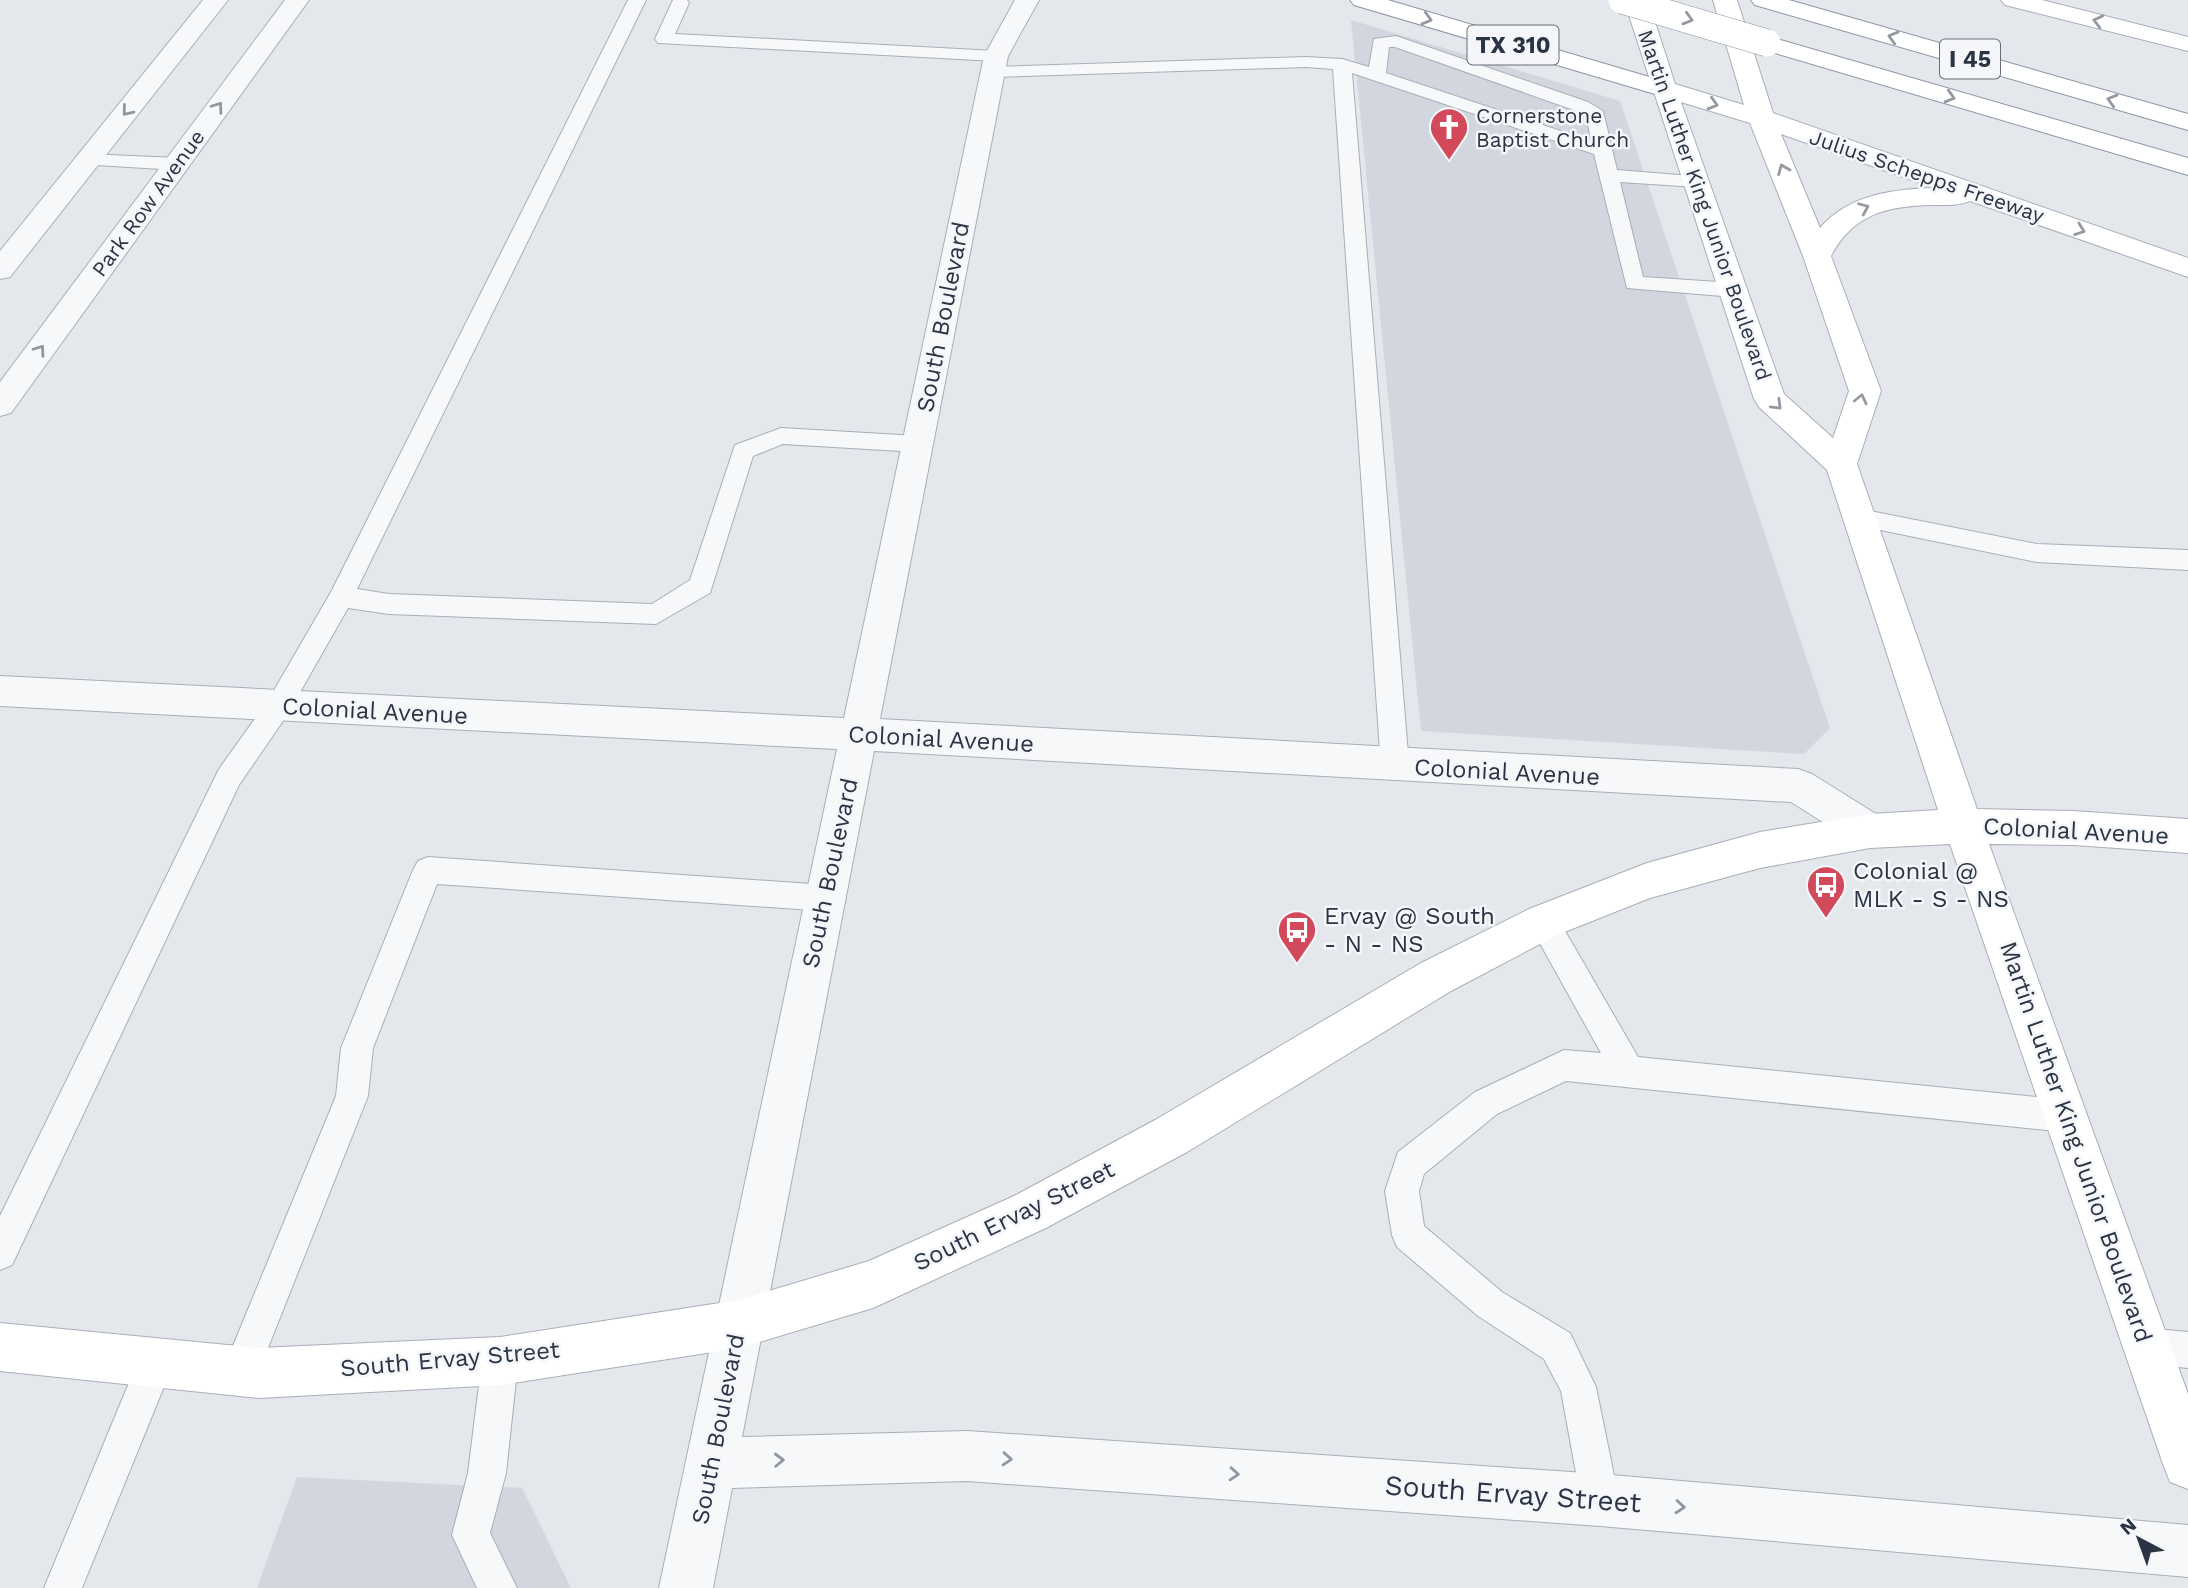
<svg xmlns="http://www.w3.org/2000/svg" width="2188" height="1588" viewBox="0 0 2188 1588" font-family="'Work Sans',sans-serif">
	<rect width="100%" height="100%" fill="#e4e7ec"/>
	<path fill="#d2d6de" d="M 1351,20 L 1620,101 L 1830,728 L 1804,754 L 1421,731 Z
		M 297,1477 L 522,1488 L 571,1588 L 257,1588 Z"/>
	<g fill="none" stroke-linecap="round" stroke-linejoin="round">
		<g stroke="#a9aeb7" stroke-width="2">
			<path id="service" d="M 628,0 L 646,0 L 357,589 L 389,594 L 652,604 L 690,580 L 735,445 L 781,428 L 918,436 L 926,438 L 930,444 L 926,450 L 918,452 L 783,444 L 753,456 L 710,593 L 656,624 L 389,614 L 348,608 L 287,715 L 239,785 L 12,1265 L 0,1270 L 0,1216 L 219,769 L 269,699 L 331,592 Z
				M 673,0 L 687,0 L 689,3 L 675,34 L 996,51 L 1005,56 L 996,61 L 658,43 L 655,39 Z
				M 1396,36 L 1588,102 L 1603,111 L 1617,170 L 1704,177 L 1707,181 L 1704,185 L 1697,187 L 1620,182 L 1643,277 L 1734,283 L 1742,285 L 1745,290 L 1742,295 L 1734,297 L 1627,288 L 1594,154 L 1352,73 L 1409,766 L 1405,774 L 1395,778 L 1385,774 L 1381,766 L 1333,69 L 1306,67 L 993,77 L 984,72 L 993,67 L 1306,57 L 1342,59 L 1369,67 L 1374,39 ZM 1389,47 L 1395,47 L 1574,110 L 1587,118 L 1591,141 L 1386,73 Z
				M 87,154 L 177,158 L 187,164 L 177,170 L 80,164 L 77,160 Z
				M 1860,509 L 2037,544 L 2188,550 L 2188,570 L 2037,562 L 1851,524 L 1848,518 L 1851,512 Z
				M 428,857 L 825,885 L 835,889 L 840,898 L 835,907 L 825,911 L 437,884 L 373,1048 L 368,1096 L 254,1383 L 241,1388 L 228,1383 L 223,1370 L 336,1096 L 341,1048 L 413,870 L 418,861 Z
				M 1543,908 L 1554,912 L 1638,1057 L 2066,1100 L 2077,1105 L 2082,1116 L 2077,1127 L 2066,1132 L 1566,1081 L 1497,1114 L 1424,1174 L 1419,1191 L 1424,1226 L 1502,1292 L 1570,1333 L 1596,1387 L 1619,1500 L 1613,1513 L 1600,1519 L 1587,1513 L 1581,1500 L 1561,1391 L 1544,1359 L 1478,1316 L 1397,1247 L 1392,1235 L 1385,1191 L 1398,1152 L 1475,1092 L 1564,1050 L 1601,1053 L 1528,922 L 1532,912 Z
				M 2147,1328 L 2188,1332 L 2188,1368 L 2147,1364 L 2134,1359 L 2129,1346 L 2134,1333 Z
				M 500,1343 L 513,1348 L 518,1361 L 506,1473 L 490,1533 L 517,1588 L 477,1588 L 452,1535 L 468,1473 L 482,1361 L 487,1348 Z
				M 156,1344 L 169,1349 L 174,1362 L 82,1588 L 44,1588 L 143,1349 Z"/>
		</g>
		<g stroke="#a9aeb7" stroke-width="2">
			<path id="minor" d="M 203,0 L 228,0 L 10,277 L 0,279 L 0,251 Z
				M 285,0 L 309,0 L 11,413 L 0,416 L 0,382 Z
				M 1015,0 L 1039,0 L 1008,56 L 880,719 L 1798,769 L 1812,774 L 1884,819 L 1890,831 L 1884,843 L 1870,848 L 1856,843 L 1791,802 L 874,751 L 742,1437 L 967,1431 L 1600,1474 L 2188,1525 L 2188,1577 L 1600,1526 L 967,1481 L 732,1488 L 713,1588 L 659,1588 L 837,749 L 0,706 L 0,676 L 844,718 L 984,56 Z"/>
		</g>
		<g stroke="#a9aeb7" stroke-width="2">
			<path id="secondary" d="M 1624,0 L 1648,0 L 1675,84 L 1744,105 L 1713,0 L 1737,0 L 1773,113 L 2188,258 L 2188,277 L 1970,201 C 1958,206 1945,205 1932,205 C 1887,206 1853,214 1831,256 L 1881,391 L 1857,464 L 1977,809 L 2074,811 L 2188,819 L 2188,853 L 2074,845 L 1989,844 L 2188,1394 L 2188,1489 L 2170,1482 L 2163,1464 L 1950,844 L 1870,848 L 1760,868 L 1650,898 L 1557,935 L 1451,991 L 1187,1152 L 1046,1228 L 873,1308 L 739,1348 L 500,1385 L 259,1398 L 0,1371 L 0,1323 L 259,1348 L 500,1337 L 739,1300 L 869,1261 L 1014,1196 L 1155,1120 L 1421,963 L 1529,909 L 1647,863 L 1760,832 L 1870,814 L 1938,810 L 1827,470 L 1759,407 L 1754,399 ZM 1681,102 L 1750,123 L 1803,256 L 1849,391 L 1833,438 L 1784,394 ZM 1781,134 L 1934,188 C 1893,189 1848,195 1820,228 Z
				M 2001,0 L 2042,0 L 2188,37 L 2188,51 L 2005,5 Z"/>
		</g>
		<g stroke="#8b94a3" stroke-width="2">
			<path id="motorway" d="M 1350,0 L 1388,0 L 1673,84 L 1677,89 L 1673,94 L 1664,97 L 1655,94 L 1354,5 Z
				M 1751,0 L 1789,0 L 2188,114 L 2188,130 L 1755,5 Z
				M 1767,36 L 2188,158 L 2188,175 L 1758,48 L 1755,43 L 1758,38 Z"/>
		</g>
		<use href="#service" fill="#f7f8fa" fill-rule="evenodd"/>
		<use href="#minor" fill="#f7f8fa" fill-rule="evenodd"/>
		<use href="#secondary" fill="#fff" fill-rule="evenodd"/>
		<use href="#motorway" fill="#fff" fill-rule="evenodd"/>
		<g stroke="#8b94a3" stroke-width="28" stroke-linecap="butt">
			<path id="motorway-bridge" d="M 1622,0 L 1767,43"/>
		</g>
		<use href="#motorway-bridge" stroke="#fff" stroke-width="27"/>
	</g>
	<defs><path id="oneway-chevron" d="M-2-3.5L2.5 0L-2 3.5" fill="none" stroke-width="1.6" stroke-linecap="round" stroke-linejoin="round" transform="scale(1.75)"/></defs>
	<g stroke="#959aa2">
		<use href="#oneway-chevron" transform="translate(1427 19) rotate(16)"/>
		<use href="#oneway-chevron" transform="translate(1688 19) rotate(16)"/>
		<use href="#oneway-chevron" transform="translate(2098 21) rotate(-166)"/>
		<use href="#oneway-chevron" transform="translate(1893 37) rotate(-164)"/>
		<use href="#oneway-chevron" transform="translate(1950 97) rotate(16)"/>
		<use href="#oneway-chevron" transform="translate(2112 100) rotate(-164)"/>
		<use href="#oneway-chevron" transform="translate(1713 104) rotate(17)"/>
		<use href="#oneway-chevron" transform="translate(1783 169) rotate(-112)"/>
		<use href="#oneway-chevron" transform="translate(1864 208) rotate(-23)"/>
		<use href="#oneway-chevron" transform="translate(2080 230) rotate(20)"/>
		<use href="#oneway-chevron" transform="translate(1861 399) rotate(-77)"/>
		<use href="#oneway-chevron" transform="translate(1777 405) rotate(45)"/>
	</g>
	<g stroke="#9196a0">
		<use href="#oneway-chevron" transform="translate(218 107) rotate(-54)"/>
		<use href="#oneway-chevron" transform="translate(127 111) rotate(129)"/>
		<use href="#oneway-chevron" transform="translate(40 350) rotate(-54)"/>
		<use href="#oneway-chevron" transform="translate(1007 1459) rotate(4)"/>
		<use href="#oneway-chevron" transform="translate(779 1460) rotate(-2)"/>
		<use href="#oneway-chevron" transform="translate(1234 1474) rotate(4)"/>
		<use href="#oneway-chevron" transform="translate(1680 1507) rotate(5)"/>
	</g>
	<defs>
		<g id="church-pin" transform="scale(2.0125)"><path d="M0 17L-7.5 6A9.5 9.5 0 1 1 7.5 6Z" fill="#d1495b" stroke="#f4f6f9"/><path d="M-1.2-6h2.4v3.5h3.3v2.4h-3.3V6h-2.4V-.1h-3.3v-2.4h3.3Z" fill="#fff"/></g>
		<g id="bus-pin" transform="scale(2.0125)"><path d="M0 17L-7.5 6A9.5 9.5 0 1 1 7.5 6Z" fill="#d1495b" stroke="#f4f6f9"/><path d="M-5-6H5V4H4V6H2V4H-2V6H-4V4H-5ZM-3.5-4V0h7V-4ZM-3.5 1.2v1.5H-2V1.2ZM2 1.2v1.5H3.5V1.2Z" fill="#fff"/></g>
	</defs>
	<g fill-rule="evenodd">
		<use href="#church-pin" x="1449" y="127"/>
		<use href="#bus-pin" x="1826" y="885"/>
		<use href="#bus-pin" x="1297" y="930"/>
	</g>
	<g text-anchor="middle" dominant-baseline="central" stroke-width="5" stroke-linejoin="round" paint-order="stroke">
		<g font-size="21" fill="#2b3445" stroke="#f4f6f9" text-anchor="start">
			<text x="1476" y="115">Cornerstone<tspan x="1476" dy="24">Baptist Church</tspan></text>
		</g>
		<g font-size="21" fill="#2b3445" stroke="#f4f6f9">
			<text transform="translate(1927 176) rotate(19)">Julius Schepps Freeway</text>
			<text transform="translate(148 203) rotate(-54)">Park Row Avenue</text>
			<text transform="translate(1705 205) rotate(71)">Martin Luther King Junior Boulevard</text>
		</g>
		<g fill="#f4f6f9" stroke="#676e7b" stroke-width="2">
			<rect x="1467.5" y="25.5" width="91" height="39" rx="5"/>
			<rect x="1940" y="39.5" width="60" height="39" rx="5"/>
		</g>
		<g font-size="23" font-weight="bold" fill="#2b3445">
			<text x="1513" y="45">TX 310</text>
			<text x="1970" y="59">I 45</text>
		</g>
		<g font-size="24" fill="#2b3445" stroke="#f4f6f9">
			<text transform="translate(943 317) rotate(-79)">South Boulevard</text>
			<text transform="translate(375 711) rotate(3)">Colonial Avenue</text>
			<text transform="translate(941 739) rotate(3)">Colonial Avenue</text>
			<text transform="translate(1507 772) rotate(3)">Colonial Avenue</text>
			<text transform="translate(2076 831) rotate(3)">Colonial Avenue</text>
			<text transform="translate(830 873) rotate(-78)">South Boulevard</text>
			<text transform="translate(2076 1142) rotate(71)">Martin Luther King Junior Boulevard</text>
			<text transform="translate(1014 1216) rotate(-26)">South Ervay Street</text>
			<text transform="translate(450 1359) rotate(-5)">South Ervay Street</text>
			<text transform="translate(718 1429) rotate(-79)">South Boulevard</text>
		</g>
		<g font-size="24" fill="#2b3445" stroke="#f4f6f9" text-anchor="start">
			<text x="1853" y="871">Colonial @<tspan x="1853" dy="28">MLK - S - NS</tspan></text>
			<text x="1324" y="916">Ervay @ South<tspan x="1324" dy="28">- N - NS</tspan></text>
		</g>
		<g font-size="28" fill="#2b3445" stroke="#f4f6f9">
			<text transform="translate(1513 1494) rotate(4)">South Ervay Street</text>
		</g>
	</g>
	<g transform="translate(2139 1539) rotate(319)" stroke="#f4f6f9" stroke-width="5" paint-order="stroke">
	<path d="M0-5L12 26L0 18L-12 26Z" fill="#2b3445"/>
	<text y="-10" font-size="19" font-weight="bold" text-anchor="middle" fill="#2b3445">N</text>
	</g>
</svg>
